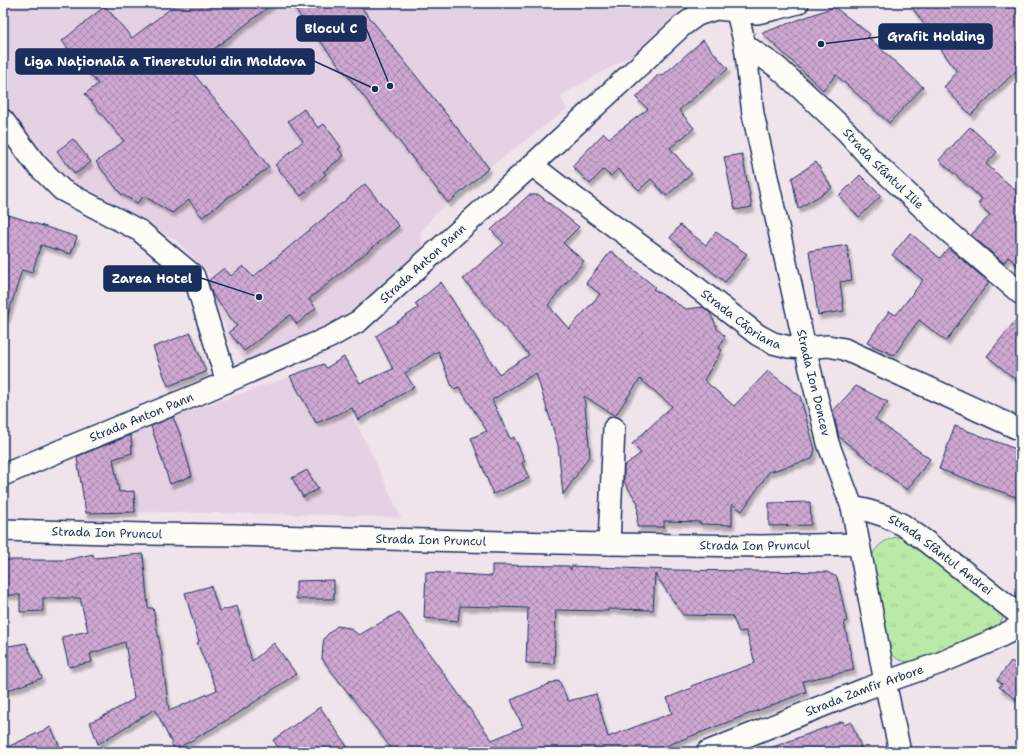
<svg xmlns="http://www.w3.org/2000/svg" width="1024" height="755" viewBox="0 0 1024 755" font-family="'Shantell Sans',sans-serif">
	<defs>
		<pattern id="grass-tufts" width="24" height="20" patternUnits="userSpaceOnUse"><rect width="24" height="20" fill="#bbeaa8"/><path d="M3 7l-1-3M5 7V3M7 7l1-3M15 17l-1-3M17 17v-4M19 17l1-3" fill="none" stroke="#a0c993"/></pattern>
		<pattern id="building-cross-hatch" width="8" height="8" patternUnits="userSpaceOnUse"><rect width="8" height="8" fill="#cea8d1"/><path d="M0 0l8 8M0 8l8-8" fill="none" stroke="#a689ad"/></pattern>
		<filter id="shadow"><feDropShadow dx="2.5" dy="4.5" stdDeviation="1" flood-color="#0004"/></filter>
	</defs>
	<rect width="100%" height="100%" fill="#efe3ec"/>
	<filter id="ink" filterUnits="userSpaceOnUse"><feTurbulence type="fractalNoise" baseFrequency=".025" numOctaves="2"/><feDisplacementMap in="SourceGraphic" scale="8" xChannelSelector="R" yChannelSelector="G"/><feConvolveMatrix kernelMatrix="1 2 1 2 8 2 1 2 1" color-interpolation-filters="sRGB"/></filter>
	<g filter="url(#ink)">
		<path fill="#e5d1e4" d="M 3,3 L 688,3 L 632,55 L 560,96 L 567,109 L 489,168 L 434,215 L 421,232 L 423,252 L 350,315 L 294,343 L 246,362 L 227,337 L 226,327 L 205,291 L 204,284 L 210,275 L 176,240 L 57,175 L 3,108 Z
			M 324,364 L 349,409 L 375,461 L 401,518 L 339,515 L 148,512 L 86,513 L 77,459 L 81,452 L 173,417 L 292,376 Z"/>
		<path fill="url(#grass-tufts)" stroke="#6b8c83" d="M 896,537 L 905,538 L 1003,613 L 1003,617 L 999,626 L 978,637 L 911,662 C 901,662 895,658 888,651 L 871,559 C 875,546 883,541 896,537 Z"/>
		<path fill="url(#building-cross-hatch)" stroke="#1b2f5e" filter="url(#shadow)" d="M 178,3 L 274,3 L 189,68 L 269,167 L 202,217 L 189,200 L 172,213 L 144,196 L 137,203 L 121,194 L 96,162 L 124,141 L 85,94 L 98,84 L 62,41 L 105,6 L 132,38 Z
			M 290,3 L 358,3 L 489,168 L 448,203 Z
			M 909,3 L 1021,3 L 1021,66 L 971,115 L 944,87 L 957,72 Z
			M 834,7 L 870,34 L 868,37 L 923,87 L 889,123 L 836,75 L 823,90 L 762,33 Z
			M 703,40 L 728,69 L 679,110 L 694,128 L 670,148 L 692,174 L 666,196 L 651,179 L 639,190 L 618,169 L 611,176 L 603,170 L 590,184 L 572,166 L 604,133 L 609,138 L 648,109 L 636,98 L 659,74 L 662,76 Z
			M 304,109 L 318,128 L 324,124 L 341,147 L 338,149 L 344,156 L 323,172 L 326,174 L 301,196 L 275,165 L 303,141 L 288,121 Z
			M 970,127 L 997,152 L 986,164 L 1021,195 L 1021,268 L 1008,257 L 1004,263 L 971,235 L 990,215 L 978,204 L 982,199 L 939,160 Z
			M 73,139 L 91,162 L 75,174 L 57,151 Z
			M 742,154 L 752,207 L 735,210 L 724,157 Z
			M 816,162 L 832,188 L 798,209 L 792,178 Z
			M 860,175 L 881,196 L 859,217 L 839,196 Z
			M 365,184 L 399,226 L 309,299 L 316,308 L 297,324 L 290,315 L 244,351 L 229,332 L 237,326 L 212,294 L 208,281 L 224,268 L 231,276 L 243,266 L 253,277 Z
			M 529,195 L 539,195 L 579,227 L 563,243 L 584,261 L 548,305 L 569,329 L 600,294 L 586,283 L 611,251 L 655,287 L 653,289 L 686,309 L 703,307 L 710,313 L 717,327 L 716,328 L 725,336 L 719,348 L 722,350 L 704,380 L 734,406 L 768,371 L 800,396 L 815,450 L 812,459 L 769,472 L 742,511 L 732,504 L 732,525 L 700,524 L 700,522 L 664,521 L 664,527 L 637,527 L 638,503 L 624,482 L 624,466 L 641,453 L 632,444 L 672,406 L 640,379 L 615,416 L 584,396 L 590,455 L 563,495 L 558,445 L 536,373 L 492,400 L 510,439 L 514,437 L 525,461 L 522,463 L 529,478 L 493,494 L 471,438 L 487,431 L 459,387 L 453,389 L 438,351 L 405,373 L 414,387 L 358,420 L 352,408 L 316,423 L 290,376 L 324,364 L 326,368 L 344,357 L 360,383 L 393,369 L 376,336 L 418,308 L 415,304 L 441,282 L 499,374 L 529,355 L 463,279 L 504,243 L 491,230 Z
			M 3,213 L 77,237 L 71,254 L 41,245 L 32,273 L 22,270 L 7,318 L 3,318 Z
			M 680,225 L 706,245 L 716,232 L 747,254 L 725,282 L 670,238 Z
			M 910,233 L 940,258 L 948,248 L 989,282 L 946,341 L 919,320 L 894,355 L 867,343 L 889,311 L 896,315 L 923,280 L 892,255 Z
			M 847,245 L 852,280 L 840,282 L 844,311 L 818,315 L 809,251 Z
			M 1021,314 L 1021,384 L 987,356 Z
			M 191,333 L 206,372 L 168,386 L 153,347 Z
			M 856,386 L 888,402 L 875,419 L 930,459 L 907,490 L 839,437 L 833,411 Z
			M 173,417 L 180,434 L 192,476 L 170,484 L 151,426 Z
			M 955,426 L 1021,451 L 1021,499 L 939,469 Z
			M 131,435 L 132,453 L 113,459 L 119,492 L 134,491 L 135,512 L 86,513 L 77,459 L 78,456 Z
			M 307,470 L 318,489 L 303,497 L 292,478 Z
			M 810,502 L 811,525 L 769,526 L 769,503 Z
			M 93,554 L 94,558 L 143,554 L 148,608 L 153,608 L 162,655 L 169,711 L 217,690 L 197,643 L 199,642 L 185,593 L 211,586 L 219,611 L 237,606 L 252,661 L 274,643 L 296,674 L 234,716 L 175,750 L 155,709 L 98,744 L 90,722 L 102,717 L 134,699 L 125,642 L 90,654 L 92,662 L 69,667 L 62,637 L 88,631 L 80,598 L 43,598 L 43,611 L 20,612 L 20,595 L 3,595 L 3,560 L 66,560 Z
			M 492,565 L 569,566 L 571,570 L 571,566 L 672,570 L 827,572 L 837,577 L 847,621 L 844,622 L 854,670 L 803,681 L 806,692 L 650,752 L 394,752 L 322,659 L 323,645 L 324,639 L 328,634 L 337,626 L 350,628 L 359,635 L 399,612 L 492,740 L 523,727 L 511,700 L 559,680 L 568,701 L 596,694 L 608,737 L 672,713 L 667,698 L 692,688 L 691,686 L 755,663 L 746,631 L 739,632 L 732,616 L 683,615 L 655,574 L 653,610 L 608,609 L 608,611 L 556,610 L 554,664 L 526,663 L 528,608 L 460,606 L 458,621 L 424,618 L 426,572 L 492,576 Z
			M 334,580 L 334,599 L 296,599 L 296,581 Z
			M 26,643 L 42,678 L 3,692 L 3,647 Z
			M 1021,657 L 1021,703 L 999,687 L 1002,684 L 997,680 L 1011,661 L 1016,664 Z
			M 320,707 L 351,752 L 282,752 L 273,740 Z
			M 843,721 L 844,725 L 851,722 L 863,752 L 765,752 L 765,750 Z
			M 51,727 L 62,752 L 3,752 L 3,749 Z"/>
		<g fill="none" stroke-linecap="round" stroke-linejoin="round">
			<g stroke="#1b2f5e" stroke-width="24">
				<g id="street">
					<path id="s1" d="M 737,12 L 745,45 L 753,114 L 805,348 L 828,443 L 852,507 L 885,682 L 900,752"/>
					<path id="s2" d="M 745,45 L 777,67 L 813,100 L 846,131 L 872,160 L 942,226 L 1021,294"/>
					<path d="M 3,120 L 36,164 L 62,190 L 140,231 L 194,276 L 227,382"/>
					<path id="s3" d="M 532,165 L 563,189 L 673,269 L 758,335 L 773,343 L 789,347 L 805,348 L 828,346 L 844,349 L 1021,430"/>
					<path id="s4" d="M 3,475 L 69,447 L 201,393 L 330,337 L 359,321 L 532,165 L 682,26 L 697,15 L 716,9 L 757,13 L 776,9 L 798,3"/>
					<path id="s5" d="M 852,507 L 866,510 L 885,516 L 903,525 L 924,540 L 1021,616"/>
					<path id="s6" d="M 3,530 L 145,534 L 234,535 L 505,542 L 609,544 L 760,546 L 859,544"/>
					<path d="M 609,544 L 614,428"/>
					<path id="s7" d="M 707,752 L 865,689 L 940,663 L 989,642 L 1021,626"/>
				</g>
			</g>
			<use href="#street" stroke="#fdfcf7" stroke-width="21"/>
		</g>
	</g>
	<g text-anchor="middle" dominant-baseline="central" stroke-width="3" stroke-linejoin="round" paint-order="stroke">
		<g font-size="12" fill="#1b2f5e" stroke="#fdfcf7">
			<text stroke="none"><textPath href="#s2" startOffset="186">Strada Sfântul Ilie</textPath></text>
			<text stroke="none"><textPath href="#s4" startOffset="474">Strada Anton Pann</textPath></text>
			<text stroke="none"><textPath href="#s3" startOffset="260">Strada Căpriana</textPath></text>
			<text stroke="none"><textPath href="#s1" startOffset="379">Strada Ion Doncev</textPath></text>
			<text stroke="none"><textPath href="#s4" startOffset="150">Strada Anton Pann</textPath></text>
			<text stroke="none"><textPath href="#s6" startOffset="104">Strada Ion Pruncul</textPath></text>
			<text stroke="none"><textPath href="#s6" startOffset="428">Strada Ion Pruncul</textPath></text>
			<text stroke="none"><textPath href="#s6" startOffset="752">Strada Ion Pruncul</textPath></text>
			<text stroke="none"><textPath href="#s5" startOffset="102">Strada Sfântul Andrei</textPath></text>
			<text stroke="none"><textPath href="#s7" startOffset="169">Strada Zamfir Arbore</textPath></text>
		</g>
	</g>
	<path fill="none" stroke="#1b2f5e" stroke-width="1.5" d="M390 86L366 28M821 44L879 37M375 89L314 61M259 297L201 278"/>
	<g fill="#1b2f5e" stroke="#fdfcf7" stroke-width="1.5">
		<circle cx="390" cy="86" r="4"/>
		<circle cx="821" cy="44" r="4"/>
		<circle cx="375" cy="89" r="4"/>
		<circle cx="259" cy="297" r="4"/>
	</g>
	<g fill="#1b2f5e" stroke="#1b2f5e" stroke-width="1.5">
		<rect x="297" y="16" width="69" height="25" rx="4"/>
		<rect x="879" y="24" width="113" height="25" rx="4"/>
		<rect x="16" y="49" width="298" height="25" rx="4"/>
		<rect x="104" y="266" width="97" height="25" rx="4"/>
	</g>
	<g font-size="13" text-anchor="middle" font-weight="bold" fill="#fff">
		<text x="331" y="33">Blocul C</text>
		<text x="936" y="41">Grafit Holding</text>
		<text x="165" y="66">Liga Națională a Tineretului din Moldova</text>
		<text x="152" y="283">Zarea Hotel</text>
	</g>
	<rect width="1024" height="755" fill="none" stroke="#fdfcf7" stroke-width="16"/>
	<rect x="8" y="8" width="1008" height="739" fill="none" stroke="#1b2f5e" stroke-width="1.5" filter="url(#ink)"/>
</svg>
